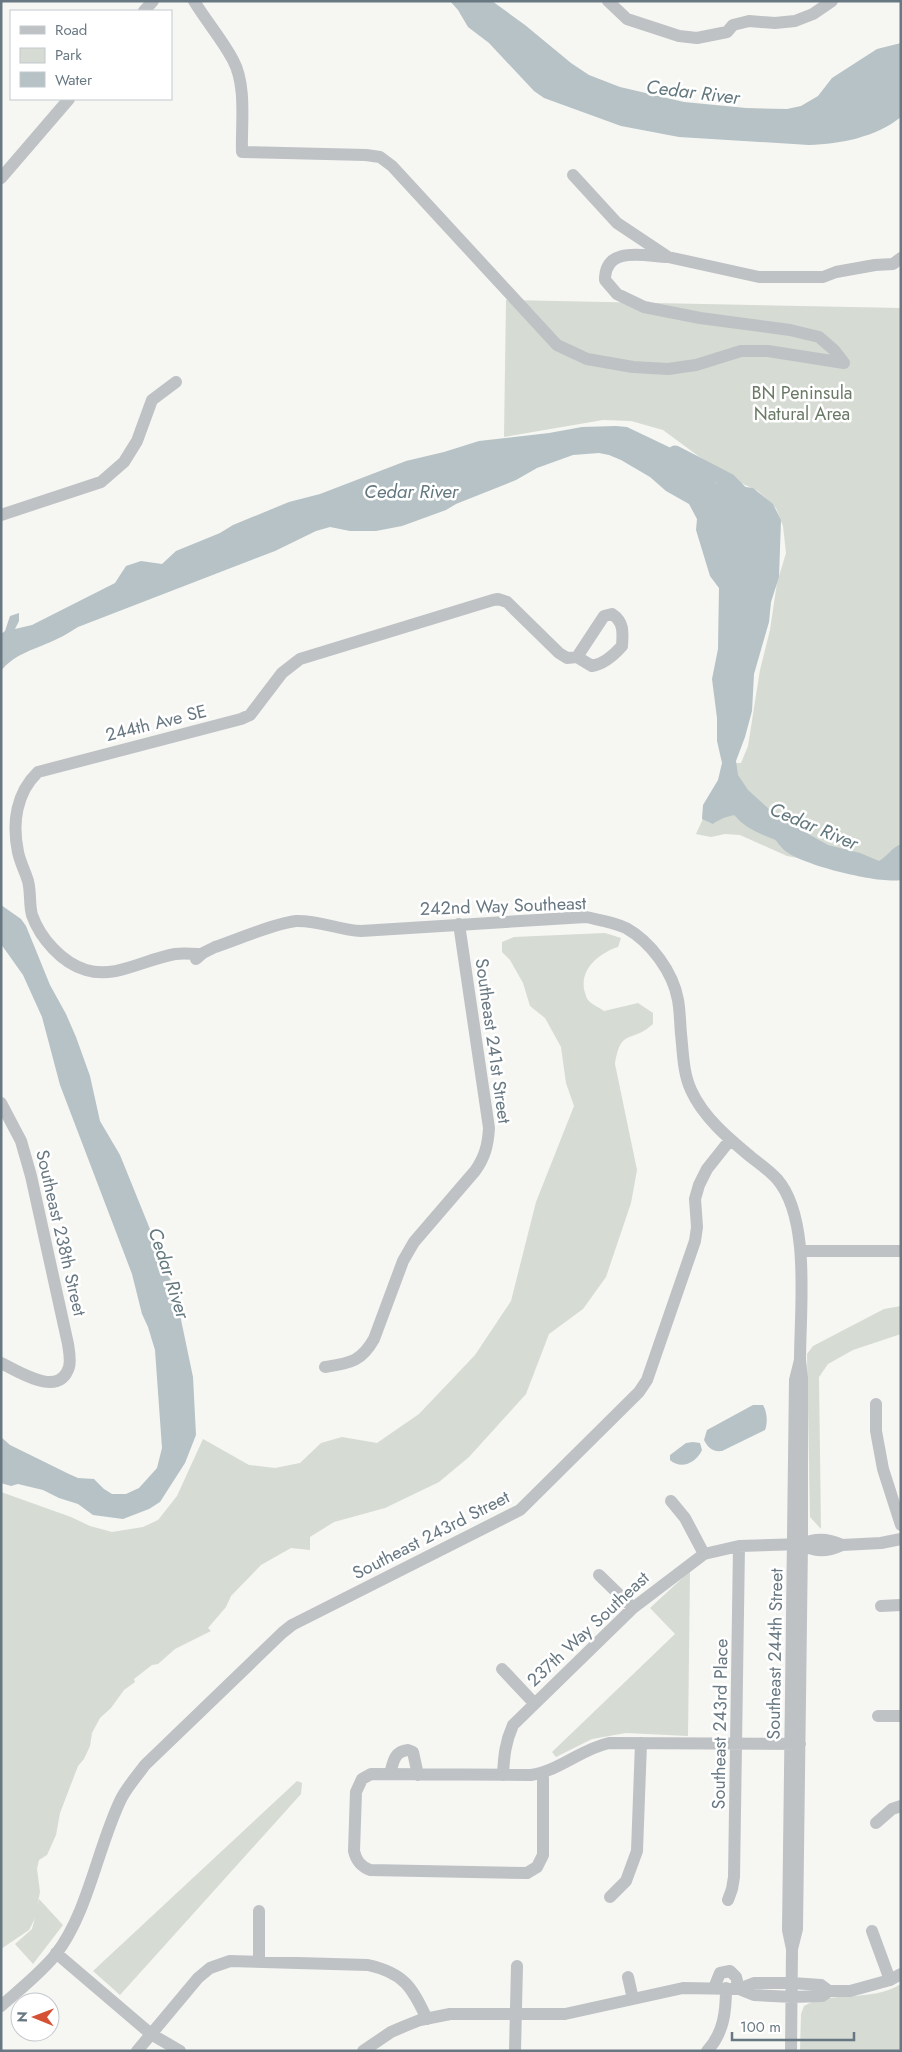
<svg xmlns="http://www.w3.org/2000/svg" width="902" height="2052" viewBox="0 0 902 2052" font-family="Jost,sans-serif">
	<rect width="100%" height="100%" fill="#f6f6f3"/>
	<path fill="#d6dbd3" d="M 506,300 L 901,308 L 901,877 L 787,856 L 740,835 L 725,834 L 711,837 L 696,834 L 728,763 L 741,763 L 748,746 L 760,670 L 770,630 L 777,583 L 786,553 L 783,526 L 776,508 L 758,491 L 724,475 L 663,430 L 631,421 L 603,420 L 504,437 Z
		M 605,933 L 621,938 L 618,947 C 599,953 578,970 585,993 C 586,995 586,998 588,1000 C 591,1004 600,1008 604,1011 L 638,1003 L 653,1013 L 653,1024 C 631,1044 621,1027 615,1064 L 637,1170 L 631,1203 L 606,1277 L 583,1309 L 549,1334 L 526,1394 L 469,1457 L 439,1482 L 385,1508 L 334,1522 L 310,1537 L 310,1550 L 291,1548 L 261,1565 L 231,1596 L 226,1607 L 208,1628 L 211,1631 L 175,1649 L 158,1664 L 152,1665 L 134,1679 L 135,1682 L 124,1690 L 111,1708 L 100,1718 L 92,1733 L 90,1746 L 84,1759 L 78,1766 L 60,1813 L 56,1835 L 47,1855 L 39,1860 L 37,1869 L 40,1892 L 37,1907 L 39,1899 L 63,1925 L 33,1964 L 15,1944 L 32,1929 L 35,1918 L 29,1930 L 1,1949 L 1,1492 L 71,1517 L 90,1526 L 112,1532 L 143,1527 L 158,1520 L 177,1496 L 203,1439 L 249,1465 L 275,1468 L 300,1463 L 321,1443 L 342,1437 L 377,1443 L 419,1414 L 475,1355 L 511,1301 L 536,1202 L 574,1106 L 566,1083 L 561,1047 L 545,1018 L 530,1006 L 523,983 L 510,960 L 502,952 L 502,942 L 514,937 Z
		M 901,1306 L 901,1334 L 853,1350 L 828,1364 L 819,1377 L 821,1529 L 810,1517 L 807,1354 L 813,1346 L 884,1309 Z
		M 690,1571 L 688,1736 L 626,1733 L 592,1739 L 556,1757 L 552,1752 L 675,1634 L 650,1608 Z
		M 297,1781 L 302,1783 L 301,1794 L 120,1995 L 93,1971 Z
		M 901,1984 L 901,2051 L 800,2051 L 801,2014 L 804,2006 C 832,1990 870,2003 901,1984 Z"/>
	<path fill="#b6c2c5" d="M 450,1 L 492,1 L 525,25 L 571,63 L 589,75 L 620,87 L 684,102 L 746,108 L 787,109 L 801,106 L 818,96 L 832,78 L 877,49 L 901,43 L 901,117 C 876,137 841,144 809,145 L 679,137 L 621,126 L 544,98 L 534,91 L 489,43 L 468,27 L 458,10 Z
		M 616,426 L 627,427 L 671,448 L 693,462 L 701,471 L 716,483 L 753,488 L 773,504 L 781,520 L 779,577 L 771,602 L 769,622 L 754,674 L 752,711 L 745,737 L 736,761 L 738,775 L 748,790 L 770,810 L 810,835 L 828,845 L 860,853 L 879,861 C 888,856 891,848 901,844 L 901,880 C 879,884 801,865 784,850 C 773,839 767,824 752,817 C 741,811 722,817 713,824 L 702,819 L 703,805 L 718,780 L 722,763 L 717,741 L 717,718 L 712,679 L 718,649 L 719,588 L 710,576 L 696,530 L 697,519 L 689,504 L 666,491 L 650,477 L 621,460 L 609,455 L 599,453 L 573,455 L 537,468 L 516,480 L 456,504 L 446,510 L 402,526 L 376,531 L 350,531 L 330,527 L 316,531 L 275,551 L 78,627 C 71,631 64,636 57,639 C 37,649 15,653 1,671 L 1,634 L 5,631 L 10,616 L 19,613 L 19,621 L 15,629 L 32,625 L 115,583 L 126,566 L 141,561 L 162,564 L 176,551 L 220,533 L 233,525 L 289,502 L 320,494 L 406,461 L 444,452 L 479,441 L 549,433 L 582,427 Z
		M 1,905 L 21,919 L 26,926 L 50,985 L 66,1014 L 76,1037 L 90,1076 L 100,1121 L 120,1155 L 175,1291 L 193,1377 L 196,1435 L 185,1463 L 160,1502 L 149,1509 L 123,1519 L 93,1515 L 78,1504 L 59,1498 L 43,1490 L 18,1484 L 11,1486 L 1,1483 L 1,1437 L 10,1445 L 69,1474 L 78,1478 L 94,1479 L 104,1489 L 112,1494 L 126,1494 L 139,1488 L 157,1468 L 162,1448 L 155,1350 L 148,1327 L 142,1314 L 132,1274 L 60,1085 L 42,1017 L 23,975 L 1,944 Z
		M 753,1405 L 763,1405 C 767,1412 768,1422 765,1430 L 722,1451 C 713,1452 708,1448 704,1440 L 707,1430 Z
		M 693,1442 L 700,1443 L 702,1450 C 696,1463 681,1470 670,1460 L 670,1455 L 686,1443 Z"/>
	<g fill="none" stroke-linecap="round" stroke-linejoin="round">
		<path stroke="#b6c2c5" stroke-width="15" d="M 675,453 L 729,481 L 746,498
			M 735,800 C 741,821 766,828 784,835"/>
		<path stroke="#bec2c5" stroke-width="12" d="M 194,1 C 206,21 222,39 233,60 C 247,86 241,124 242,152 L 366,155 L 380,157 L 392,166 L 557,345 L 587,359 L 633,367 L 668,369 L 696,365 L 741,351 L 768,351 L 844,363
			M 608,1 L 627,19 L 679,36 L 697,38 L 727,32 L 733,25 L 749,21 L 775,23 L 795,21 L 813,14 L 832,1
			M 144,11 L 153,1
			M 573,175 L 617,223 L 668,257 L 759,277 L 823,277 L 836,272 L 875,265 L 893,264 L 901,258
			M 1,178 L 69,99
			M 668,257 C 644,256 605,245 605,280 L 617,294 L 644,307 L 700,318 L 790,330 L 819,337 L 834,350 L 844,363
			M 1,515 L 101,482 L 124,462 L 137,441 L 152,400 L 176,382
			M 201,954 C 192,954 183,953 175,954 C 145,959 116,979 86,970 C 62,963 40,938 32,915 C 29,904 31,892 28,881 C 25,871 20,862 18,852 C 12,823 16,793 38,772 L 241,719 L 250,715 L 282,673 L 300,659 L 493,600 L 498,599 L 507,602 L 559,653 L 567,658 L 577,657 L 604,616 L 612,614 C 624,622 623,632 622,646 C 614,655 604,664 592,666 L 577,657
			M 196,959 L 203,953 L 215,947 C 236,940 275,923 296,921 C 318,920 339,930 361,931 L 586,917 C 599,920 614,922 626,928 C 651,942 673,972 678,1000 C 680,1011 680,1023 681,1034 C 683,1052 683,1073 691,1090 C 703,1117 728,1138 751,1157 C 760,1164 770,1171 777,1179 C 811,1218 800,1309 800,1360
			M 1,1103 L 21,1141 L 31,1176 L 68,1344 C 69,1351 71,1360 69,1367 C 59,1399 18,1371 1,1363
			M 801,1251 L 901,1251
			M 325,1367 C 350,1363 361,1362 374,1339 L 403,1261 L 414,1242 L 475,1171 C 485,1157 488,1145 489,1128 L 459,924
			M 876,1404 L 876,1431 L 883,1469 L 901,1525
			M 671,1501 L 685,1518 L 704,1554
			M 842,1545 L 881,1543 L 901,1539
			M 599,1575 L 633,1608
			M 881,1606 L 901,1605
			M 502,1669 L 534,1703
			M 878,1716 L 901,1716
			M 543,1773 L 543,1855 L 537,1867 L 527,1873 L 370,1870 C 360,1866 356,1860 354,1851 L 356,1792 L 362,1779 L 371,1774 L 531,1775 C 559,1771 581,1749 609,1743 L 800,1744
			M 390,1774 C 393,1763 394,1751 408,1750 L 413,1752 L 418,1775
			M 503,1775 C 504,1756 505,1743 513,1725 L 633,1608 L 704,1554 L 739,1546 L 802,1544 C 815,1538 829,1539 842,1545 C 829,1551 814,1553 802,1544
			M 876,1823 L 892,1809 L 901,1806
			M 610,1897 L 626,1881 L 637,1851 L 641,1743
			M 728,1900 L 732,1889 L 734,1877 L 739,1546
			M 872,1931 L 890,1980
			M 56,1953 L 151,2034 L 180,2051
			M 259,1961 L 259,1911
			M 628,1977 L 633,1999
			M 714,1988 L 720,1973 L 730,1971 L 736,1977 L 739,1989
			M 739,1989 L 754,1983 L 792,1983 L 821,1985 L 829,1991 L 850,1991 L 890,1980 L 901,1974
			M 1,2006 C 19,1990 42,1972 56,1954 C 88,1913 98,1846 121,1799 C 127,1787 137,1776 145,1765 L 282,1633 L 292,1625 L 520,1510 L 639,1392 L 647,1380 L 695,1241 L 697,1227 L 695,1199 L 699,1185 L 707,1169 L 730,1140
			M 137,2051 L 198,1978 L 210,1968 L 230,1961 L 368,1965 C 404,1973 412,1987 427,2019
			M 363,2051 L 391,2032 L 405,2026 L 420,2020 L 450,2014 L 565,2014 L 683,1988 L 739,1989 L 754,1995 L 792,1997 L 822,1996 L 829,1991
			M 515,2051 L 517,1966
			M 707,2051 C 724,2033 726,2011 726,1988
			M 791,2051 L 792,1949 L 797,1929 L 802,1544 L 802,1378 L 800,1360 L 795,1380 L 788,1930 L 792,1949"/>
	</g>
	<g text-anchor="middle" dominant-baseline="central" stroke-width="5" stroke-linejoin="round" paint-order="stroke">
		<g font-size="18" fill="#6b7a66" stroke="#fff">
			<text x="802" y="393">BN Peninsula<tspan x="802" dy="21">Natural Area</tspan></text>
		</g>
		<g font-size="18" fill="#687882" stroke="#fff">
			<text transform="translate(156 723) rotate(-14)">244th Ave SE</text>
			<text transform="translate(503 906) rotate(-2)">242nd Way Southeast</text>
			<text transform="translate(493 1041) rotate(82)">Southeast 241st Street</text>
			<text transform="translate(61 1233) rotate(77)">Southeast 238th Street</text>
			<text transform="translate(431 1535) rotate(-27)">Southeast 243rd Street</text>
			<text transform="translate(588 1629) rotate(-43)">237th Way Southeast</text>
			<text transform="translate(775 1654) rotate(-89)">Southeast 244th Street</text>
			<text transform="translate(720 1724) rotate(-89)">Southeast 243rd Place</text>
		</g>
		<g font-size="19" font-style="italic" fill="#63787e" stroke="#fff">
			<text transform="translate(693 92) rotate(7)">Cedar River</text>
			<text x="411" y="491">Cedar River</text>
			<text transform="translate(814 826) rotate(23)">Cedar River</text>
			<text transform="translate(169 1273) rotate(72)">Cedar River</text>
		</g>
	</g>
	<rect width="902" height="2052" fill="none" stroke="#687882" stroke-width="5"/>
	<rect x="10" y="10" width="162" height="90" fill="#ffffff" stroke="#c3c9cd"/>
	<rect x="20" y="26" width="25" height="8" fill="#bec2c5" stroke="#c3c9cd"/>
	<text x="55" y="35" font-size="15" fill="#687882">Road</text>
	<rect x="20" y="48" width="25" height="15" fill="#d6dbd3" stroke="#c3c9cd"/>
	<text x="55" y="60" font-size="15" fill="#687882">Park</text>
	<rect x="20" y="72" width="25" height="15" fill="#b6c2c5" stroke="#c3c9cd"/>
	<text x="55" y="85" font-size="15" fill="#687882">Water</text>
	<g transform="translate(35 2017) rotate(271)"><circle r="24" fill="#ffffff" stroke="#c3c9cd"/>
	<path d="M0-4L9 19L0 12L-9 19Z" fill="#d45135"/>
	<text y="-8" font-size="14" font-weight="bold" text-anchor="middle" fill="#687882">N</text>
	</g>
	<path d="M732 2032v8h122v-8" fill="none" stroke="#687882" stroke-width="2.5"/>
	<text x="740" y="2032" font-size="15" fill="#687882" stroke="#ffffff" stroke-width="4" paint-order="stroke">100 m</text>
</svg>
